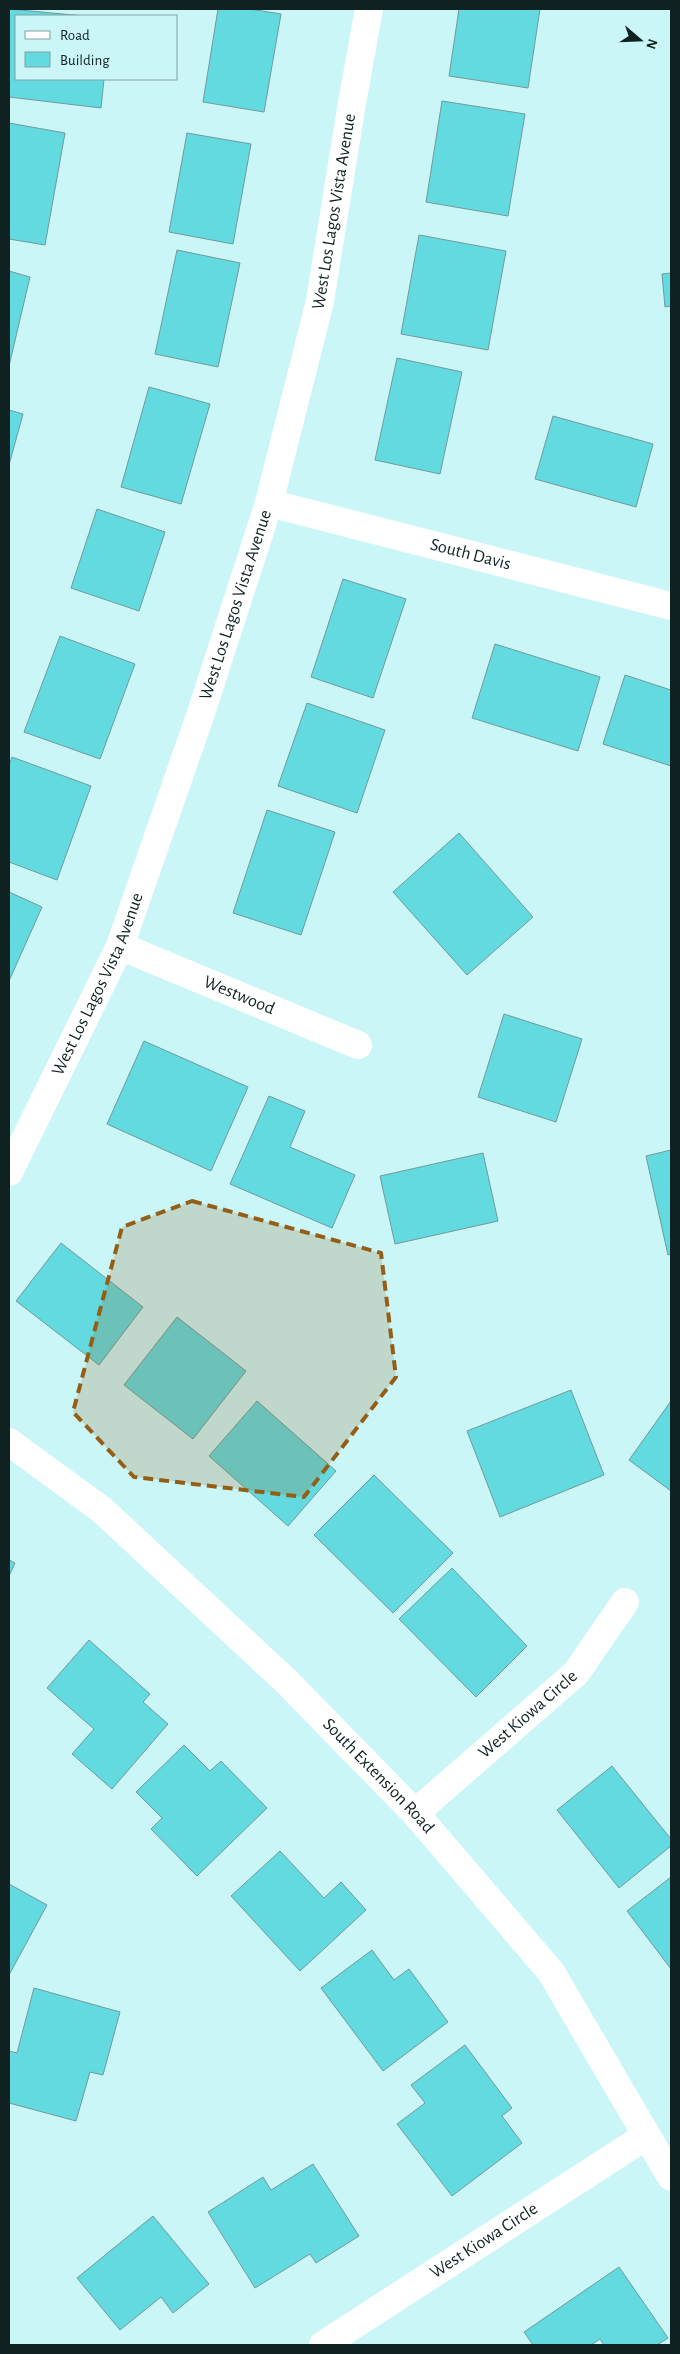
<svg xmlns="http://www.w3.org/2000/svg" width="680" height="2354" viewBox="0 0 680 2354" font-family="'Alegreya Sans',sans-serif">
	<rect width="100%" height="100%" fill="#cbf6f8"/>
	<path fill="#62dae0" stroke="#719a9c" d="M 9,9 L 85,16 L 16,16 L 16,79 L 104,79 L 101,108 L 9,97 Z
		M 218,9 L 250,9 L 281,14 L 264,112 L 203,102 Z
		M 459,9 L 540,9 L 528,88 L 449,76 Z
		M 442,101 L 525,114 L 508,216 L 426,202 Z
		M 9,123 L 65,133 L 45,245 L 9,239 Z
		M 187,133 L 251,144 L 233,244 L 169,232 Z
		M 419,235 L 506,251 L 488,350 L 401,334 Z
		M 177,250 L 240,263 L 218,367 L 155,354 Z
		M 9,271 L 30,277 L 9,366 Z
		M 671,273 L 671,306 L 665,307 L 662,274 Z
		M 397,358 L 462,372 L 440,474 L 375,460 Z
		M 149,387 L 210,404 L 181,504 L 121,487 Z
		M 9,410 L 23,414 L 9,465 Z
		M 553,416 L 653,444 L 636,507 L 535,479 Z
		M 97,509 L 165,532 L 139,611 L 71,588 Z
		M 343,579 L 406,599 L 373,698 L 311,677 Z
		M 60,636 L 135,664 L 100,759 L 24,732 Z
		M 495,644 L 600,677 L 578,751 L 472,718 Z
		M 625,675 L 671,690 L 671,766 L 603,744 Z
		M 307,703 L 385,730 L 357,813 L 278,786 Z
		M 12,757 L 91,786 L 57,880 L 9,862 L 9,765 Z
		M 267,810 L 335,832 L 301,935 L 233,913 Z
		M 459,833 L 533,917 L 467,975 L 393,892 Z
		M 9,892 L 42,907 L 9,981 Z
		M 504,1014 L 582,1039 L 556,1122 L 478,1097 Z
		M 144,1041 L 248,1087 L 211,1171 L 107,1124 Z
		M 269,1096 L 305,1111 L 290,1147 L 355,1175 L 332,1228 L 230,1184 Z
		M 671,1150 L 671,1254 L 668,1255 L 646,1156 Z
		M 483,1153 L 498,1221 L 395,1244 L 380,1176 Z
		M 61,1243 L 143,1307 L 99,1365 L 16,1301 Z
		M 177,1317 L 246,1371 L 193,1439 L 124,1385 Z
		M 571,1390 L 604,1475 L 500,1517 L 467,1431 Z
		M 257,1401 L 336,1471 L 288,1526 L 209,1456 Z
		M 671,1401 L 671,1491 L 629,1460 Z
		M 374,1475 L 453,1553 L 393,1613 L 314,1535 Z
		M 9,1560 L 15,1563 L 9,1576 Z
		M 452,1568 L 527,1646 L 476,1697 L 399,1619 Z
		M 89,1640 L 150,1694 L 143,1702 L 168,1724 L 112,1789 L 72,1754 L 94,1729 L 47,1688 Z
		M 184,1745 L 210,1771 L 221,1761 L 267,1808 L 197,1876 L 151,1829 L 162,1818 L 136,1792 Z
		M 612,1766 L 671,1839 L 671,1846 L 619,1888 L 557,1810 Z
		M 280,1851 L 324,1898 L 341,1882 L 366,1910 L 300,1971 L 231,1896 Z
		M 671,1877 L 671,1969 L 627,1911 Z
		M 9,1884 L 47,1905 L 9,1975 Z
		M 372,1950 L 394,1980 L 409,1969 L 448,2022 L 383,2071 L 321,1988 Z
		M 34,1988 L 120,2012 L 103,2075 L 90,2072 L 76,2121 L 9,2103 L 9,2051 L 17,2053 Z
		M 465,2045 L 512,2108 L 502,2116 L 522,2143 L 452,2196 L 397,2124 L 425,2103 L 411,2085 Z
		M 313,2164 L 359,2236 L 316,2263 L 310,2254 L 255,2288 L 208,2212 L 263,2177 L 271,2190 Z
		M 153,2216 L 209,2284 L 173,2313 L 161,2297 L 120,2330 L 77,2278 Z
		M 619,2267 L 668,2338 L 657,2345 L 604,2345 L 600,2339 L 591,2345 L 533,2345 L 524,2332 Z"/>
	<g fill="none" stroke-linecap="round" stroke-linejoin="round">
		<g stroke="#fff" stroke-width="28">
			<path id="s1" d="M 269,503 L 671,606"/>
			<path id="s2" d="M 120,946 L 358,1045"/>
			<path id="s3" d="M 9,1172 L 120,946 L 201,713 L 269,503 L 320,301 L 352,103 L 369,9"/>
			<path id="s4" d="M 9,1442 L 102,1510 L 286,1681 L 415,1813 L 551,1972 L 671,2177"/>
			<path id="s5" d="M 415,1813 L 576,1673 L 625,1602"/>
			<path id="s6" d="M 323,2345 L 646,2136"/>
		</g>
	</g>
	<path fill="#955e17" fill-opacity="0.2" stroke="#955e17" stroke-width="4" stroke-dasharray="10 6" stroke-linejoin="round" d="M 192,1201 L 381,1253 L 396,1377 L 304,1497 L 134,1477 L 73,1412 L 122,1227 Z"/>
	<g text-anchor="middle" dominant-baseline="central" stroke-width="4" stroke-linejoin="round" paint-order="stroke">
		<g font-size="18" fill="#102122" stroke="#cbf6f8">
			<text stroke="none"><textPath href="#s3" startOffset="1018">West Los Lagos Vista Avenue</textPath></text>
			<text stroke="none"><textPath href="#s1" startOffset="208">South Davis</textPath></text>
			<text stroke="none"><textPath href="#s3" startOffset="612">West Los Lagos Vista Avenue</textPath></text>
			<text stroke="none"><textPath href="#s3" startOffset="208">West Los Lagos Vista Avenue</textPath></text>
			<text stroke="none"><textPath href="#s2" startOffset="129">Westwood</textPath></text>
			<text stroke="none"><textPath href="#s5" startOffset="150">West Kiowa Circle</textPath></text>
			<text stroke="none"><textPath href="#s4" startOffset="499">South Extension Road</textPath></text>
			<text stroke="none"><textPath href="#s6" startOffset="192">West Kiowa Circle</textPath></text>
		</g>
	</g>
	<rect width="680" height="2354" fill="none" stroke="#102122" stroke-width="20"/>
	<rect x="15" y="15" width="162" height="65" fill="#cbf6f8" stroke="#80a1a2"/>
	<rect x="25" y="31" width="25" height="8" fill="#ffffff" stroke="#80a1a2"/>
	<text x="60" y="40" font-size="15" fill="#102122">Road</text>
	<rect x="25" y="52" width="25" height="15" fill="#62dae0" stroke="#80a1a2"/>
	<text x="60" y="65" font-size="15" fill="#102122">Building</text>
	<g transform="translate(640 40) rotate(109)" stroke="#cbf6f8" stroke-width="4" paint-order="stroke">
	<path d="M0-4L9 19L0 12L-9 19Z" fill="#102122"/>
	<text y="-8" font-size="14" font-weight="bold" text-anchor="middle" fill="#102122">N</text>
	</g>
</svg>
